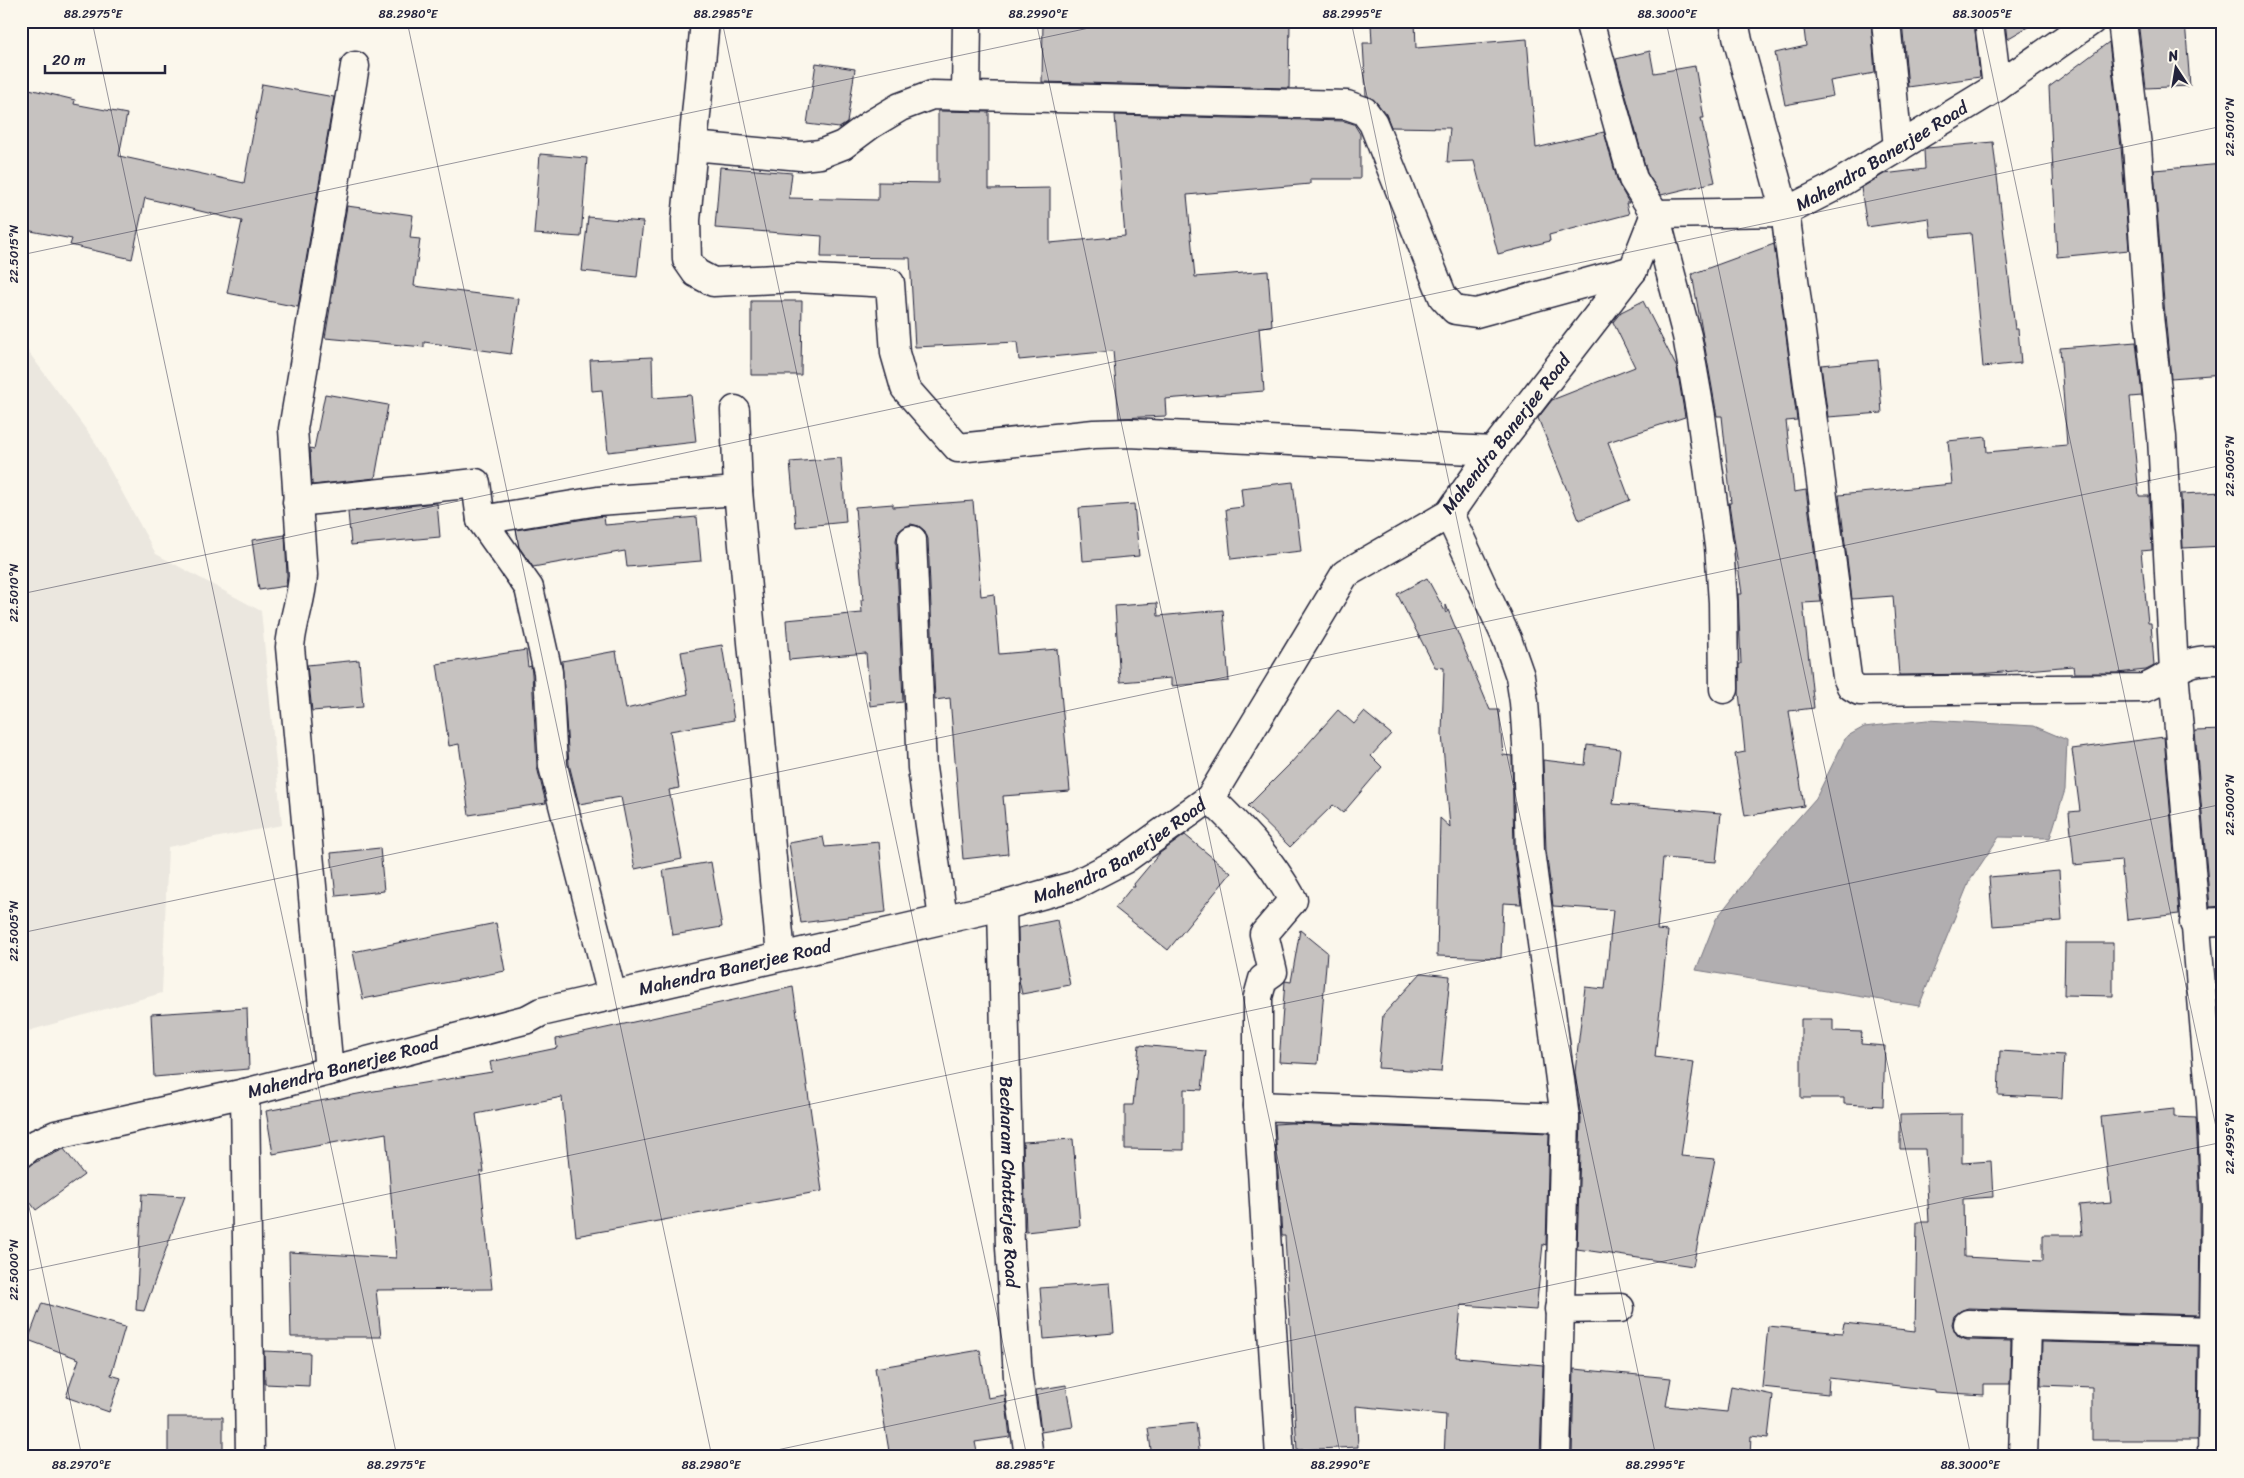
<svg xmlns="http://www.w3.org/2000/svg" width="2244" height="1478" viewBox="0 0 2244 1478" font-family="Sriracha,sans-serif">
	<rect width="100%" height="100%" fill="#fbf7ec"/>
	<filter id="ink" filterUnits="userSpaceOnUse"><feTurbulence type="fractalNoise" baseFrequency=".02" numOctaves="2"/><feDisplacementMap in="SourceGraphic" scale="10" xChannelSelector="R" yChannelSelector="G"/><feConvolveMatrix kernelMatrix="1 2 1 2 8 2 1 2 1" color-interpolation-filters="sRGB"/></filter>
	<g filter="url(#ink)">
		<path fill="#ebe7df" d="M 21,342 L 93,439 L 156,554 L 261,611 L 282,825 L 168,847 L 162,993 L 21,1033 Z"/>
		<path fill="#b1aeb0" stroke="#787681" d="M 1927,720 L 2034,726 L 2067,740 L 2065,790 L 2050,838 L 1999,837 L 1969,882 L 1919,1006 L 1696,970 L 1716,919 L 1770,850 L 1816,798 L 1846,737 L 1864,727 Z"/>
		<path fill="#c6c2c0" stroke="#22223b" d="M 1043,21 L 1290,22 L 1289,88 L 1042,82 Z
			M 1415,21 L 1416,48 L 1527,39 L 1536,148 L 1604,132 L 1618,183 L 1629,203 L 1626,203 L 1629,214 L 1549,235 L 1550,241 L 1498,254 L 1474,161 L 1447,162 L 1450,128 L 1391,127 L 1386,114 L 1376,102 L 1366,95 L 1363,43 L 1372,43 L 1371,24 Z
			M 1803,21 L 1871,21 L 1875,73 L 1830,81 L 1833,96 L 1785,105 L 1775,53 L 1806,46 Z
			M 1902,21 L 1974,21 L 1980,77 L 1908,87 Z
			M 2005,21 L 2038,21 L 2007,39 Z
			M 2138,21 L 2185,21 L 2190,86 L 2146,88 Z
			M 2109,42 L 2121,147 L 2129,250 L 2057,257 L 2049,87 Z
			M 1650,51 L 1654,73 L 1695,66 L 1704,118 L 1701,118 L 1715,182 L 1661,195 L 1647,173 L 1616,59 Z
			M 816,63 L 855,69 L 847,123 L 839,128 L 807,124 Z
			M 262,84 L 334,97 L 298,307 L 227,293 L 242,221 L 145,198 L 132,259 L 70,245 L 72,239 L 21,229 L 21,87 L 75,100 L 74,104 L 127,114 L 119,156 L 244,183 Z
			M 938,111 L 989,112 L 989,189 L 1050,188 L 1050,243 L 1125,236 L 1115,115 L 1344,121 L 1354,124 L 1360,134 L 1360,179 L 1310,179 L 1310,184 L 1187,195 L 1195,277 L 1268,271 L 1272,326 L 1259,327 L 1264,391 L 1165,399 L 1166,416 L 1119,418 L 1113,351 L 1019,360 L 1017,342 L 915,347 L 910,258 L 821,257 L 822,236 L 715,228 L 720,167 L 792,173 L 789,198 L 878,200 L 878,182 L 938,183 Z
			M 1993,142 L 2015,329 L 2018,329 L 2021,363 L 1983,367 L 1971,233 L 1931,237 L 1929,218 L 1867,227 L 1861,188 L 1884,174 L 1925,169 L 1924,150 L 1927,148 Z
			M 540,154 L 587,158 L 581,237 L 534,234 Z
			M 2223,164 L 2223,374 L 2171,378 L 2165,315 L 2154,170 Z
			M 347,206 L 413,215 L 410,238 L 420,239 L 414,286 L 519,299 L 511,354 L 424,342 L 424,347 L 325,338 Z
			M 588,217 L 643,222 L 637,277 L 582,271 Z
			M 1774,244 L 1797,420 L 1786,421 L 1794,492 L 1806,490 L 1821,602 L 1803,603 L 1814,708 L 1789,711 L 1804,806 L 1745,816 L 1735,754 L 1745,752 L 1739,692 L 1739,664 L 1741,664 L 1738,594 L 1742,594 L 1729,503 L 1731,503 L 1722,416 L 1717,416 L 1692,274 Z
			M 751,301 L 802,301 L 801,375 L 751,375 Z
			M 1643,301 L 1677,368 L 1685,417 L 1608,442 L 1630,500 L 1579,520 L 1538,418 L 1552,400 L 1635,367 L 1613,322 L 1621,312 Z
			M 2136,342 L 2142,396 L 2130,397 L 2139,496 L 2149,496 L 2152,550 L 2141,551 L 2148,623 L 2151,623 L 2154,666 L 2146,670 L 2117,673 L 2074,673 L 2073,666 L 1979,674 L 1899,675 L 1893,596 L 1852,599 L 1839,495 L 1952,484 L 1948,441 L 1986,437 L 1987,452 L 2067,445 L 2060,348 Z
			M 652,357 L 653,398 L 691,395 L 696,442 L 608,452 L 602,390 L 592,391 L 590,360 Z
			M 1878,360 L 1882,413 L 1828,417 L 1821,365 Z
			M 325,394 L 388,405 L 375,478 L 312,485 L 310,448 L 314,449 Z
			M 841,458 L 846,522 L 796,527 L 790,462 Z
			M 1293,482 L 1301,551 L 1231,559 L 1226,509 L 1243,507 L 1241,488 Z
			M 2223,492 L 2223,546 L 2183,548 L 2181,494 Z
			M 973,501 L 981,596 L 994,594 L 999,654 L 1057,649 L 1070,791 L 1003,796 L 1008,854 L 963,859 L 950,698 L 935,700 L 928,539 L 925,531 L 919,526 L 911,524 L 904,527 L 898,532 L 896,540 L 903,702 L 870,706 L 866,653 L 789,660 L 786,620 L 862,613 L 861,600 L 863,600 L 855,507 L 893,504 L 893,507 Z
			M 437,503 L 440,537 L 351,545 L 348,512 Z
			M 1134,504 L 1139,556 L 1083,561 L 1079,508 Z
			M 604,516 L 605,525 L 697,517 L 701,561 L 627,567 L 625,551 L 533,567 L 519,547 L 516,530 Z
			M 285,535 L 287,575 L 286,586 L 259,590 L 252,540 Z
			M 1427,578 L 1446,613 L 1446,605 L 1490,710 L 1499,710 L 1503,755 L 1512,756 L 1514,851 L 1521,904 L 1503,903 L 1501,958 L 1437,956 L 1440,818 L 1450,827 L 1442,734 L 1444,668 L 1435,667 L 1397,594 Z
			M 1157,603 L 1158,616 L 1223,610 L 1229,681 L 1171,686 L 1171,678 L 1120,682 L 1115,606 Z
			M 722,645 L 734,720 L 670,731 L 679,788 L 669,790 L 682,859 L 635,869 L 621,797 L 579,804 L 569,764 L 562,661 L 616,651 L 626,709 L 688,694 L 681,652 Z
			M 526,650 L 528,667 L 531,666 L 532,674 L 537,767 L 546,803 L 469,815 L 459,744 L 449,746 L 437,664 Z
			M 359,660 L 363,707 L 312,711 L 307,665 Z
			M 1338,710 L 1354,724 L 1364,712 L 1391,734 L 1371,756 L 1382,767 L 1343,813 L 1333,805 L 1290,847 L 1248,806 L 1290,764 Z
			M 2223,730 L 2223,906 L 2210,907 L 2195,731 Z
			M 2164,737 L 2179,914 L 2127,920 L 2121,860 L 2074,865 L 2069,812 L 2080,811 L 2072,749 Z
			M 1587,745 L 1620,749 L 1613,804 L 1721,813 L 1716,862 L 1663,858 L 1657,930 L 1668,931 L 1655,1057 L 1694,1062 L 1681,1156 L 1715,1159 L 1693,1266 L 1577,1249 L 1581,1118 L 1575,1072 L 1585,987 L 1605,989 L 1613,910 L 1553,906 L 1546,850 L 1543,760 L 1585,765 Z
			M 1185,835 L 1231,873 L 1168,950 L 1115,908 L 1132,887 L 1135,887 L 1134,884 L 1160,853 Z
			M 823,837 L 825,847 L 879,842 L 886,912 L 801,923 L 789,843 Z
			M 380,848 L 384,891 L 336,896 L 331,853 Z
			M 711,862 L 722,927 L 673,935 L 663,870 Z
			M 2059,871 L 2062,921 L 1993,926 L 1989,877 Z
			M 1057,920 L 1070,985 L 1022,994 L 1019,980 L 1018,928 Z
			M 496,923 L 505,971 L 363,999 L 353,952 Z
			M 1300,930 L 1327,952 L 1318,1064 L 1279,1062 L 1285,981 L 1291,982 Z
			M 2065,943 L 2113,943 L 2113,996 L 2064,995 Z
			M 1421,973 L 1450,976 L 1441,1072 L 1378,1068 L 1383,1015 Z
			M 793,987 L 822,1191 L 576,1236 L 562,1097 L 476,1114 L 484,1172 L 480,1172 L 492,1289 L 376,1290 L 381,1337 L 291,1337 L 289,1252 L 396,1258 L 386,1133 L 273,1154 L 266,1111 L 374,1091 L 492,1072 L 490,1062 L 557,1048 L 556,1039 Z
			M 247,1008 L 249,1069 L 154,1077 L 151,1014 Z
			M 1801,1019 L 1833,1019 L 1833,1031 L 1862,1032 L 1861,1044 L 1885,1046 L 1883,1106 L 1844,1104 L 1844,1098 L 1801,1098 Z
			M 1139,1045 L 1206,1051 L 1202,1090 L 1184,1089 L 1184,1150 L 1125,1149 L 1125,1105 L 1133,1105 Z
			M 2000,1051 L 2064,1055 L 2062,1098 L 1998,1095 Z
			M 2174,1109 L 2174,1117 L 2196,1118 L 2200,1206 L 2199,1315 L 1968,1308 L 1960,1311 L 1954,1316 L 1952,1324 L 1955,1332 L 1959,1337 L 1967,1340 L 2011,1341 L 2010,1384 L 1984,1384 L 1984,1395 L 1935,1392 L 1935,1390 L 1829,1378 L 1828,1394 L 1762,1387 L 1768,1326 L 1842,1333 L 1844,1323 L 1915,1331 L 1917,1222 L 1929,1222 L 1925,1149 L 1900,1149 L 1900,1115 L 1962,1114 L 1962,1163 L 1991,1161 L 1993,1197 L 1963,1199 L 1964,1257 L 2043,1261 L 2043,1235 L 2082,1235 L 2079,1205 L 2111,1202 L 2101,1117 Z
			M 1291,1123 L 1549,1133 L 1546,1245 L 1543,1244 L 1536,1310 L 1461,1305 L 1456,1357 L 1543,1365 L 1540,1457 L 1444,1457 L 1446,1415 L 1356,1406 L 1358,1447 L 1297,1450 L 1285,1236 L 1282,1236 L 1275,1124 Z
			M 1073,1139 L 1080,1226 L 1026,1232 L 1023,1142 Z
			M 64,1149 L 84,1175 L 36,1210 L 21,1190 L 21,1169 Z
			M 142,1194 L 185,1196 L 144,1311 L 136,1310 Z
			M 1110,1283 L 1114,1333 L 1044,1339 L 1040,1288 Z
			M 42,1303 L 125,1327 L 111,1375 L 121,1378 L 109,1412 L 66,1397 L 79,1359 L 28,1340 Z
			M 2042,1342 L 2198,1346 L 2197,1440 L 2092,1440 L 2092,1387 L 2041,1385 Z
			M 980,1350 L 988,1398 L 1005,1395 L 1010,1437 L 975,1442 L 978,1457 L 890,1457 L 875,1368 Z
			M 264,1351 L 310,1353 L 309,1386 L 265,1384 Z
			M 1574,1369 L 1671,1378 L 1666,1406 L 1727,1412 L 1731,1386 L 1773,1395 L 1768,1438 L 1751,1436 L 1750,1457 L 1572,1457 Z
			M 1066,1385 L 1073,1427 L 1041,1432 L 1036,1390 Z
			M 168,1417 L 223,1417 L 223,1457 L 168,1457 Z
			M 1196,1423 L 1200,1457 L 1152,1457 L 1148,1428 Z"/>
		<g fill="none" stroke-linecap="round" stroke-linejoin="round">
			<g stroke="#22223b" stroke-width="31">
				<g id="street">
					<path d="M 1589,21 L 1633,179 L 1655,214 L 1687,336 L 1701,416 L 1719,546 L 1723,602 L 1724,689"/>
					<path d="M 1734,21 L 1738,41 L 1785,212 L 1847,677 L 1851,686 L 1859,691 L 2144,688 C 2161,683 2172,670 2188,664 C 2199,659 2211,660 2223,660"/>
					<path d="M 1886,21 L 1898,148"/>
					<path d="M 1989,21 L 1997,87"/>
					<path d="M 2122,21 L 2137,146 L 2149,316 L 2162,437 L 2174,671 L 2211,1103 L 2216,1206 L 2212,1457"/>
					<path d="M 966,95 L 967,21"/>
					<path d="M 693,146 L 705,21"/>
					<path d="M 735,410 L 738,491 L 781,956"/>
					<path d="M 1493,451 L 1129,433 L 1094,434 L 958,448 L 905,388 L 895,353 L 890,283 L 796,278 L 713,282 L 696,273 L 687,260 L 686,220 L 693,146 L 801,156 L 820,154 L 843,145 L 870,125 L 900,107 L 932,95 L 1347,105 L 1364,111 L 1373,123 L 1443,297 L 1455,310 L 1476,313 L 1633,270"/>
					<path d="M 297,502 L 476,483 L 481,520 L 529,588 L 548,672 L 553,766 L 612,995"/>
					<path d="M 1449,514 L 1507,639 L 1520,676 L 1524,702 L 1527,744 L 1530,851 L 1565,1118 L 1556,1457"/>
					<path d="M 481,520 L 598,501 L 738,491"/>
					<path d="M 912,540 L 922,768 L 943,919"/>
					<path d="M 1210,798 C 1245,833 1268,855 1293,900 L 1264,934 L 1273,972 L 1263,979 L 1258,997 L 1258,1106"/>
					<path id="s1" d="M 1002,906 L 1010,1247 L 1018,1377 L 1029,1457"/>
					<path d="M 2194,923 L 2223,922"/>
					<path d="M 329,1071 L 290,647 C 292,622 302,599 303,575 L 293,429 L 355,66"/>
					<path d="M 245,1093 L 250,1457"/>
					<path d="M 1559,1309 L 1620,1308"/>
					<path d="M 1968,1324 L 2214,1331"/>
					<path d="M 1280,1457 L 1258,1106 L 1565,1118"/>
					<path d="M 2023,1457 L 2027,1327"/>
				</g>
			</g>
			<g stroke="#22223b" stroke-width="31">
				<g id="secondary">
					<path id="s2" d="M 21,1154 L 29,1147 L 56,1135 L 245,1093 L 528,1019 L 541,1012 L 1002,906 L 1073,886 L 1125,859 L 1210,798 L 1345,574 L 1449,514 L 1493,451 L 1633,270 L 1655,214 L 1785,212 L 1830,189 L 1997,87 L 2091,21"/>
				</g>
			</g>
			<use href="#street" stroke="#fbf7ec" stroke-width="28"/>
			<use href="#secondary" stroke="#fbf7ec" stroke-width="28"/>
		</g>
	</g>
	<path fill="none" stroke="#22223b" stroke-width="1" stroke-opacity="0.45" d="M 92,21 L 397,1457M 407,21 L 712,1457M 722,21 L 1027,1457M 1036,21 L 1341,1457M 1351,21 L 1656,1457M 1666,21 L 1971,1457M 1981,21 L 2223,1160M 21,255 L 1122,21M 21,594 L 2223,126M 21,933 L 2223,465M 21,1169 L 82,1457M 21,1272 L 2223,804M 744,1457 L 2223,1142"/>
	<g text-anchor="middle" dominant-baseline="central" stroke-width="4" stroke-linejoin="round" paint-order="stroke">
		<g font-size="18" fill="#22223b" stroke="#fbf7ec">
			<text stroke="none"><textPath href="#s2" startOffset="2240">Mahendra Banerjee Road</textPath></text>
			<text transform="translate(1506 434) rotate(-52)">Mahendra Banerjee Road</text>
			<text stroke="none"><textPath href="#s2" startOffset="1145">Mahendra Banerjee Road</textPath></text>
			<text stroke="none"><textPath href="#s2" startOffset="740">Mahendra Banerjee Road</textPath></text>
			<text stroke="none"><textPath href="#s2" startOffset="335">Mahendra Banerjee Road</textPath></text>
			<text stroke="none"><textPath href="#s1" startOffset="276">Becharam Chatterjee Road</textPath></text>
		</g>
	</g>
	<rect width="2244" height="1478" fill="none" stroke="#fbf7ec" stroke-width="55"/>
	<g transform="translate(2176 68) rotate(348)" stroke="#fbf7ec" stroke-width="4" paint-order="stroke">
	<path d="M0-4L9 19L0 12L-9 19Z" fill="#22223b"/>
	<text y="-8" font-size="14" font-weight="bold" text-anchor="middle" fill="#22223b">N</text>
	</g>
	<path d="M45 65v8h120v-8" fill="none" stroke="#22223b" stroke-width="2.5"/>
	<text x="52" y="65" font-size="15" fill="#22223b" stroke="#fbf7ec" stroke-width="4" paint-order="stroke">20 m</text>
	<rect x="28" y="28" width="2188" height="1422" fill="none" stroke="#22223b" stroke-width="2"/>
	<g font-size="12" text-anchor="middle" fill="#22223b">
		<text x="93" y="18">88.2975°E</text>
		<text x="408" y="18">88.2980°E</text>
		<text x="723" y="18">88.2985°E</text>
		<text x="1038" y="18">88.2990°E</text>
		<text x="1352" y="18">88.2995°E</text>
		<text x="1667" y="18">88.3000°E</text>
		<text x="1982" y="18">88.3005°E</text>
		<text transform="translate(2230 127) rotate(-90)" y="4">22.5010°N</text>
		<text transform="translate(14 254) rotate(-90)" y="4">22.5015°N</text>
		<text transform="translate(2230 466) rotate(-90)" y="4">22.5005°N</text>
		<text transform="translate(14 593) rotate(-90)" y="4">22.5010°N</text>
		<text transform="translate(2230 805) rotate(-90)" y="4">22.5000°N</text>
		<text transform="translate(14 931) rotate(-90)" y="4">22.5005°N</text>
		<text transform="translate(2230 1144) rotate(-90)" y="4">22.4995°N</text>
		<text transform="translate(14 1270) rotate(-90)" y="4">22.5000°N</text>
		<text x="81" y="1469">88.2970°E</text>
		<text x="396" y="1469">88.2975°E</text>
		<text x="711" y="1469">88.2980°E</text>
		<text x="1025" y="1469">88.2985°E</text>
		<text x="1340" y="1469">88.2990°E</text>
		<text x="1655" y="1469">88.2995°E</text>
		<text x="1970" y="1469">88.3000°E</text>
	</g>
</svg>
